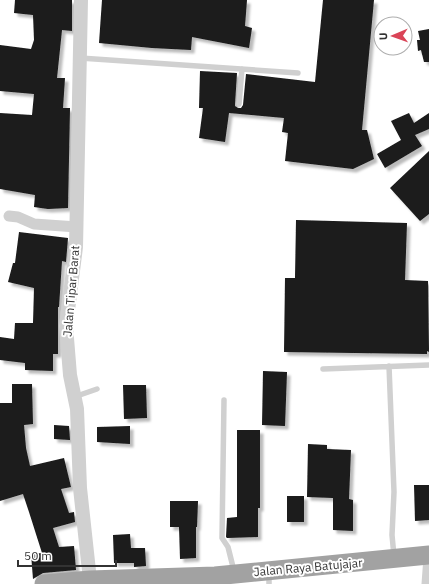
<svg xmlns="http://www.w3.org/2000/svg" width="429" height="584" viewBox="0 0 429 584" font-family="'IBM Plex Sans',sans-serif">
	<defs>
		<filter id="shadow"><feDropShadow dx="3.5" dy="3.5" stdDeviation="1" flood-color="#0004"/></filter>
	</defs>
	<rect width="100%" height="100%" fill="#fff"/>
	<path fill="#1a1a1a" filter="url(#shadow)" d="M 15,0 L 72,0 L 72,31 L 62,30 L 57,78 L 65,78 L 63,108 L 70,108 L 68,208 L 48,209 L 34,207 L 35,195 L 0,189 L 0,113 L 32,115 L 34,94 L 0,91 L 0,45 L 31,49 L 34,40 L 33,15 L 14,13 Z
		M 102,0 L 247,0 L 245,26 L 252,28 L 249,48 L 192,37 L 191,50 L 152,48 L 99,43 Z
		M 323,0 L 374,0 L 362,130 L 367,130 L 374,159 L 353,169 L 285,161 L 288,133 L 282,132 L 284,118 L 229,113 L 225,142 L 199,138 L 203,108 L 199,108 L 200,71 L 237,73 L 235,104 L 235,106 L 238,108 L 241,108 L 243,105 L 246,74 L 315,82 Z
		M 429,29 L 429,62 L 424,62 L 421,50 L 418,51 L 417,40 L 420,40 L 418,31 Z
		M 409,113 L 414,123 L 429,113 L 429,129 L 415,135 L 422,146 L 385,168 L 377,154 L 401,140 L 391,121 Z
		M 429,151 L 429,214 L 420,221 L 390,188 Z
		M 296,220 L 407,223 L 405,280 L 428,281 L 429,352 L 427,351 L 427,354 L 284,352 L 285,278 L 295,278 Z
		M 19,232 L 68,238 L 66,262 L 62,261 L 59,307 L 58,307 L 58,354 L 53,354 L 53,371 L 25,370 L 25,363 L 0,360 L 0,337 L 14,339 L 15,323 L 33,323 L 34,288 L 8,282 L 13,263 L 15,263 Z
		M 263,371 L 287,372 L 285,426 L 262,425 Z
		M 12,384 L 32,384 L 33,424 L 24,425 L 26,448 L 30,466 L 64,458 L 71,487 L 61,489 L 69,513 L 74,512 L 75,522 L 53,528 L 59,547 L 74,546 L 76,570 L 43,573 L 33,579 L 31,554 L 42,553 L 29,512 L 23,494 L 0,501 L 0,403 L 12,403 Z
		M 123,385 L 146,385 L 147,418 L 124,419 Z
		M 54,425 L 69,426 L 70,440 L 54,439 Z
		M 130,426 L 130,444 L 97,442 L 97,427 Z
		M 237,430 L 260,430 L 260,508 L 258,508 L 258,537 L 227,538 L 226,537 L 227,518 L 237,517 Z
		M 308,444 L 327,445 L 327,449 L 351,450 L 349,499 L 353,500 L 353,531 L 333,530 L 333,498 L 307,497 Z
		M 414,485 L 429,485 L 429,520 L 415,521 Z
		M 287,496 L 304,496 L 304,522 L 287,522 Z
		M 170,501 L 198,501 L 197,527 L 196,527 L 196,558 L 180,559 L 179,527 L 170,527 Z
		M 130,534 L 131,548 L 145,548 L 146,566 L 134,567 L 134,563 L 114,563 L 113,535 Z"/>
	<g fill="none" stroke-linecap="round" stroke-linejoin="round">
		<path stroke="#d0d0d0" stroke-width="5.5" d="M 80,58 L 298,73
			M 239,104 L 242,69
			M 389,366 L 394,492 L 392,535 L 394,556
			M 323,369 L 429,365
			M 74,397 L 97,389
			M 224,400 L 222,538 L 228,547 L 234,571
			M 269,573 L 269,584"/>
		<path stroke="#d0d0d0" stroke-width="11" d="M 9,216 L 18,217 L 34,224 L 77,227
			M 427,584 L 429,557"/>
		<path stroke="#d0d0d0" stroke-width="14" d="M 81,0 L 76,247 L 66,326 L 70,375 L 77,409 L 80,488 L 90,580"/>
		<path stroke="#a2a2a2" stroke-width="19" d="M 44,584 L 90,580 L 215,576 L 429,555"/>
	</g>
	<g text-anchor="middle" dominant-baseline="central" stroke-width="4" stroke-linejoin="round" paint-order="stroke">
		<g font-size="12" fill="#333" stroke="#fff">
			<text transform="translate(71 291) rotate(-85)">Jalan Tipar Barat</text>
			<text transform="translate(308 567) rotate(-5)">Jalan Raya Batujajar</text>
		</g>
	</g>
	<g transform="translate(393 36) rotate(268)"><circle r="19" fill="#ffffff" stroke="#adadad"/>
	<path d="M0-3L7 15L0 10L-7 15Z" fill="#da4457"/>
	<text y="-6" font-size="11" font-weight="bold" text-anchor="middle" fill="#333333">U</text>
	</g>
	<path d="M18 560v6h98v-6" fill="none" stroke="#333333" stroke-width="2"/>
	<text x="24" y="560" font-size="12" fill="#333333" stroke="#ffffff" stroke-width="3" paint-order="stroke">50 m</text>
</svg>
